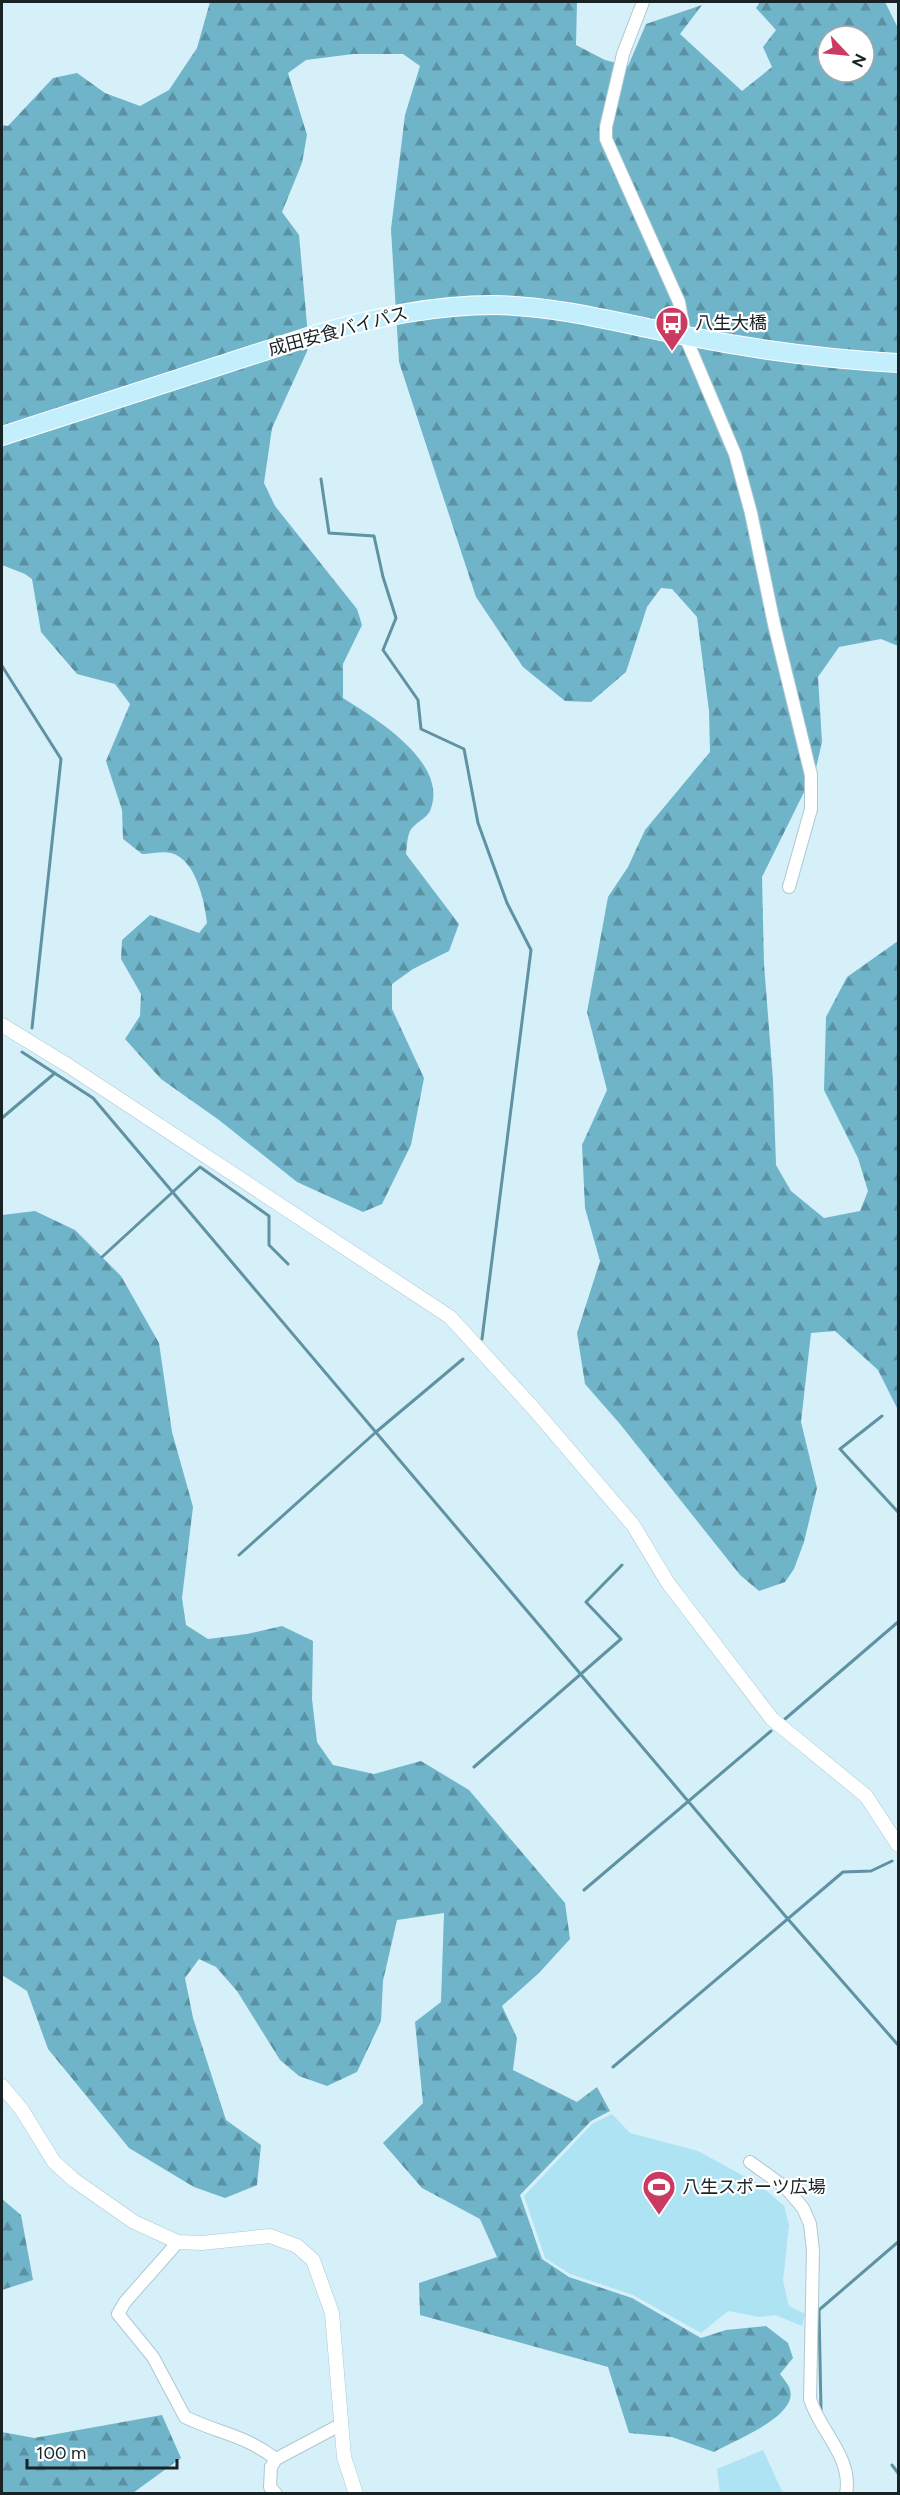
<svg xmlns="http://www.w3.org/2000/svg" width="900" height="2495" viewBox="0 0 900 2495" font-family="Figtree,'Noto Sans JP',sans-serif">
	<defs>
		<pattern id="forest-firs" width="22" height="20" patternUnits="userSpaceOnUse" patternTransform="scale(1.5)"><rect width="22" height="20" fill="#6fb4c9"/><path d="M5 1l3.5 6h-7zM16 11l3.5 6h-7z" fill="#5a92a3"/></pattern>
	</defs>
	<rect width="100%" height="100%" fill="#d5f0f9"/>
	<path fill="#aee3f4" d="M 612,2114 L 630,2133 L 698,2151 L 760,2185 L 784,2206 L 789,2225 L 783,2281 L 789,2306 L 805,2314 L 802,2326 L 775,2315 L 759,2317 L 728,2311 L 701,2333 L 633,2295 L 570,2274 L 545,2258 L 524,2196 L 592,2124 Z
		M 763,2450 L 783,2493 L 720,2493 L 717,2469 Z"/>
	<path fill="url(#forest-firs)" fill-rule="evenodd" d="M 210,2 L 577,2 L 576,45 L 605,60 L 628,66 L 646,24 L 702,5 L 680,34 L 742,91 L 772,67 L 763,47 L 776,30 L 756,8 L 760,2 L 885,2 L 898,28 L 898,646 L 881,639 L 839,647 L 818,677 L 822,742 L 816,768 L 762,877 L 764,964 L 773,1080 L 776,1165 L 791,1191 L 824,1218 L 860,1211 L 868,1191 L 858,1158 L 824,1090 L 826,1017 L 847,977 L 898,941 L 898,1410 L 878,1370 L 835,1331 L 811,1333 L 801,1422 L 817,1488 L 804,1542 L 794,1569 L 785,1582 L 759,1591 L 740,1575 L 620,1424 L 585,1384 L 577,1333 L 600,1261 L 585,1208 L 582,1145 L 607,1090 L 587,1012 L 608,897 L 628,867 L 645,830 L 710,752 L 709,711 L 697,617 L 672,589 L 661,588 L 647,607 L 626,672 L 591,702 L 565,701 L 523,667 L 476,597 L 399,362 L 391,229 L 405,115 L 420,66 L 403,54 L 353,54 L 306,60 L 288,73 L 307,135 L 302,163 L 282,212 L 299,235 L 309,347 L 272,428 L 264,483 L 275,506 L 357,609 L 362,625 L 343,664 L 343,698 C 376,719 450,763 430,811 C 426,819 414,823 410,831 C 407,837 407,847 406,854 L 459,924 L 449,951 L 413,969 L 392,984 L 392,1009 L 424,1078 L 411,1145 L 382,1204 L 363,1212 L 297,1182 L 219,1120 L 161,1079 L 125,1039 L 140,1016 L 141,994 L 121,959 L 122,940 L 150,915 L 199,933 L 207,923 C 205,903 196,859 171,853 C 162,851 151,854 142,854 L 123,839 L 122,810 L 106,761 L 130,704 L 115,684 L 77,674 L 41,632 L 32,579 L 25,574 L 2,565 L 2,125 L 8,126 L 53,78 L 77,73 L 105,93 L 140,106 L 169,90 L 197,48 ZM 828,36 L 864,36 L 864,72 L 828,72 Z
		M 35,1211 L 75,1230 L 121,1276 L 159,1343 L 172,1432 L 193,1507 L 182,1598 L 186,1625 L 208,1639 L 247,1634 L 282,1626 L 313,1641 L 312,1699 L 317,1742 L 333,1765 L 374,1774 L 421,1761 L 469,1790 L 565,1903 L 570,1939 L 539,1973 L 502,2006 L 517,2038 L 513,2070 L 577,2102 L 597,2087 L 610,2111 L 591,2121 L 520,2195 L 542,2259 L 569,2277 L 632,2298 L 701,2338 L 726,2330 L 766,2326 L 788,2343 L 793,2358 L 780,2374 C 783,2378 789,2385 790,2390 C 798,2416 732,2442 714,2452 L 672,2437 L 629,2433 L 608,2367 L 420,2315 L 419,2283 L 497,2257 L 480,2219 L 422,2188 L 383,2143 L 423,2103 L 415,2022 L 441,2002 L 444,1913 L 397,1920 L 383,1981 L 381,2021 L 357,2072 L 327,2086 L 299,2076 L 280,2060 L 237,1991 L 216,1967 L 199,1959 L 185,1978 L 193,2018 L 226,2120 L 261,2145 L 257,2185 L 225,2198 L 194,2187 L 129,2148 L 48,2049 L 27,1991 L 2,1975 L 2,1215 Z
		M 2,2199 L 21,2215 L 33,2280 L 2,2290 Z
		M 162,2415 L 181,2458 L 133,2493 L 2,2493 L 2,2432 L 34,2438 Z"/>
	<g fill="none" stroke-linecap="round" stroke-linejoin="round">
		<path stroke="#5f92a2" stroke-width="3" d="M 321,479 L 329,533 L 374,536 L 383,577 L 396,618 L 383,650 L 418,700 L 421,729 L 464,749 L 478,823 L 507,903 L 531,950 L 482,1339
			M 2,666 L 61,759 L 32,1028
			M 22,1052 L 93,1098 L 787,1918 L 898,2045
			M 2,1118 L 55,1073
			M 102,1257 L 200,1167 L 269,1216 L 269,1245 L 288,1264
			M 882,1416 L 840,1449 L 898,1512
			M 239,1555 L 376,1432 L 463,1359
			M 785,1719 L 898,1622
			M 474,1767 L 621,1639 L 586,1602 L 622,1565
			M 584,1890 L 771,1731
			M 613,2067 L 843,1872 L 871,1871 L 892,1861
			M 821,2410 L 819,2310 L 898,2242
			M 892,2465 L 898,2473"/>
		<g stroke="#aec8d1" stroke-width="14">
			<path id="minor" d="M 643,2 L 623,54 L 606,127 L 606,139 L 679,302 L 685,336 L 735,454 L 751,513 L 774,624 L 811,775 L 811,809 L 789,887
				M 750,2162 L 786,2188 L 803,2208 L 810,2224 L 813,2251 L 810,2399 C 820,2432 853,2457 846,2494
				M 178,2242 L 125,2302 L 118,2314 L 153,2357 L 185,2417 C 220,2434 243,2434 276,2459
				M 276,2494 L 270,2487 L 271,2467 L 276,2459 L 340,2425"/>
		</g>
		<g stroke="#aec8d1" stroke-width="15">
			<path id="tertiary" d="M 2,1025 L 69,1066 L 450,1317 L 534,1409 L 633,1525 L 668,1583 L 772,1719 L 866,1796 L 898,1845
				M 2,2086 L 22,2110 L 54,2162 L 74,2180 L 134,2222 L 178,2242 L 202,2243 L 270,2236 L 297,2246 L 313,2260 L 332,2313 L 344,2457 L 356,2494"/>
		</g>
		<g stroke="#fff" stroke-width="20">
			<path id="primary" d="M 2,436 L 311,336 C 371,318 431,305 494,305 C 559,306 623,324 687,336 C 757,350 827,359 898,363"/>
		</g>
		<use href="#minor" stroke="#fff" stroke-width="12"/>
		<use href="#tertiary" stroke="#fff" stroke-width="14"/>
		<use href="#primary" stroke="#c3eefb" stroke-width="18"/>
	</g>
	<defs>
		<g id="bus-pin" transform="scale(1.725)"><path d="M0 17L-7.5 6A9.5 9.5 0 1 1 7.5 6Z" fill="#ca3b61" stroke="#fff"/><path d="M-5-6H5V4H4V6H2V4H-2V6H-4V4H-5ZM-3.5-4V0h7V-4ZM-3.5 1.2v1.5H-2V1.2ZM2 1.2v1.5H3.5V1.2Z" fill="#fff"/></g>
		<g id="stadium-pin" transform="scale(1.725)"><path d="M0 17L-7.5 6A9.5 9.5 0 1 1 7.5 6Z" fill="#ca3b61" stroke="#fff"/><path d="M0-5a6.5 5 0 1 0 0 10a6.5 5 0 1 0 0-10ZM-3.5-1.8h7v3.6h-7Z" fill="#fff"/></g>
	</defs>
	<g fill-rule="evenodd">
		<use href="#bus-pin" x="672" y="323"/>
		<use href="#stadium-pin" x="659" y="2187"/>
	</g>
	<g text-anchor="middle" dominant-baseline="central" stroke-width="4.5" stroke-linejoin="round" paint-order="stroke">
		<g font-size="18" fill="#192326" stroke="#fff" text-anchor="start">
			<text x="695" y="323">八生大橋</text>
			<text x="682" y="2187">八生スポーツ広場</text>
		</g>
		<g font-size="18" fill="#192326" stroke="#fff">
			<text transform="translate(338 331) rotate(-15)">成田安食バイパス</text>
		</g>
	</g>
	<rect width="900" height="2495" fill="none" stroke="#192326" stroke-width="6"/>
	<g transform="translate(846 54) rotate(116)"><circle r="28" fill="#ffffff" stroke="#a3a7a8" stroke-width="1.5"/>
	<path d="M0-4.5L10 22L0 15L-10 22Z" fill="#ca3b61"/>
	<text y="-9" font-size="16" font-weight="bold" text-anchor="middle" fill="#192326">N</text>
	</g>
	<path d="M27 2459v9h150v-9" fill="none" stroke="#192326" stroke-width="3"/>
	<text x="36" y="2459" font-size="18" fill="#192326" stroke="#ffffff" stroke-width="4.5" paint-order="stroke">100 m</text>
</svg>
